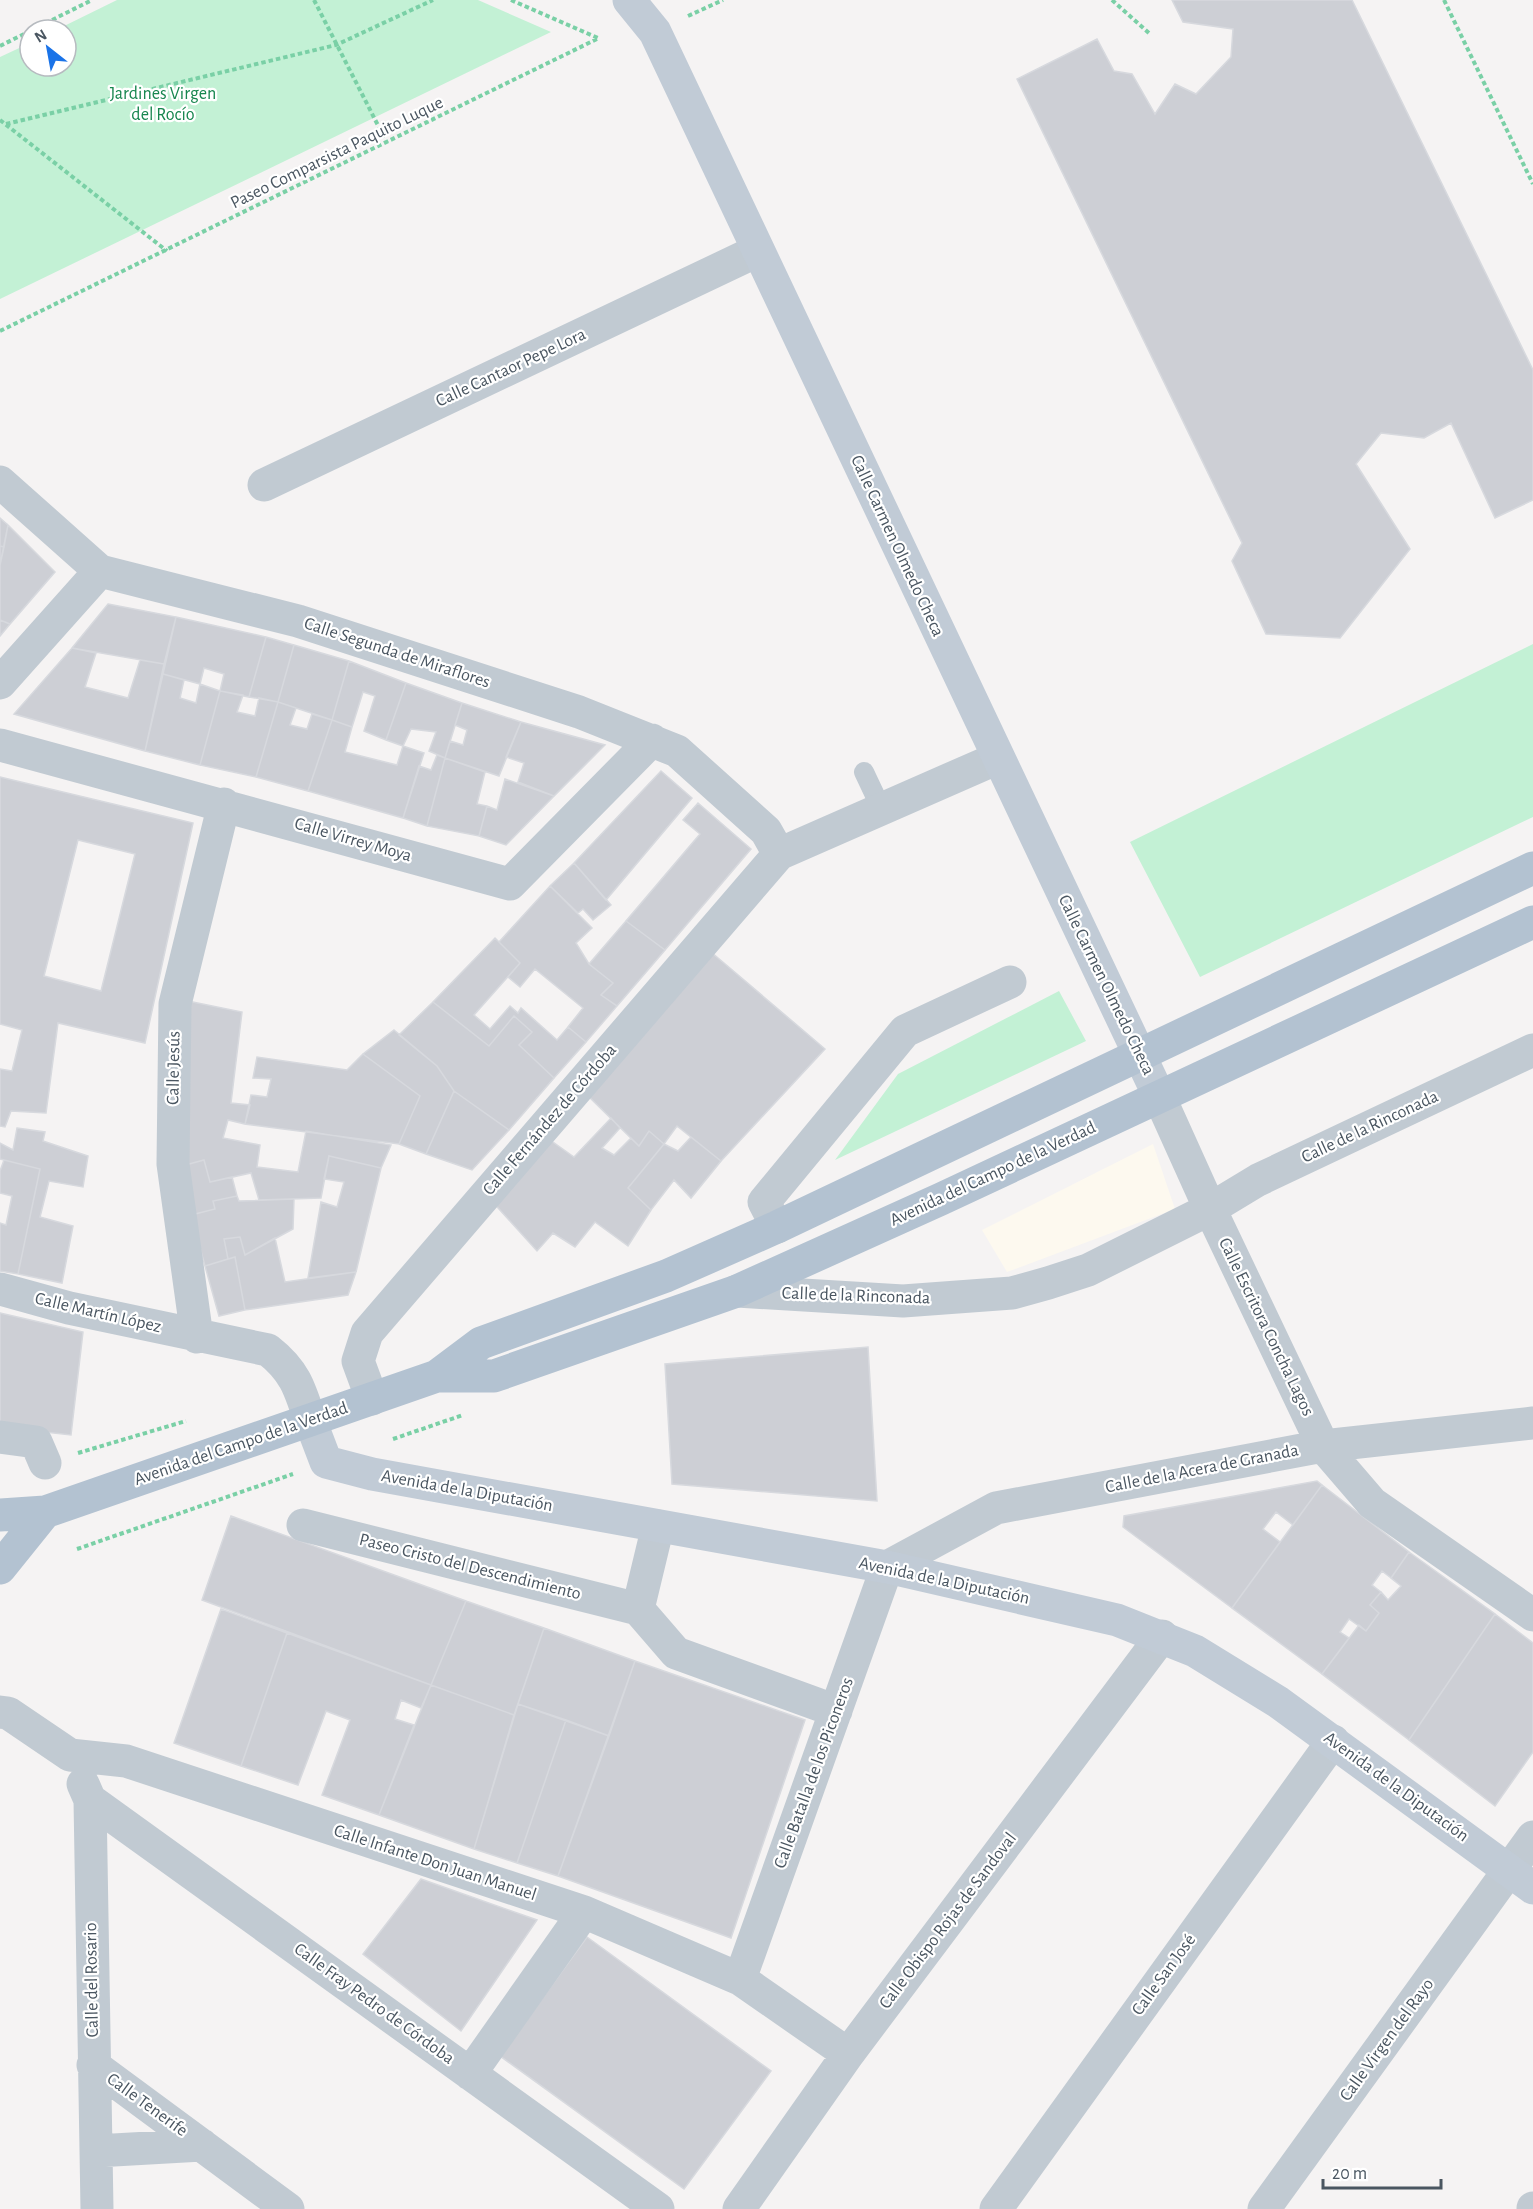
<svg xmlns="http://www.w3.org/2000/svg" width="1533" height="2209" viewBox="0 0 1533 2209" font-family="'Alegreya Sans',sans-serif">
	<rect width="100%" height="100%" fill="#f5f3f3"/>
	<path fill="#fdf9ef" d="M 1153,1144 L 1175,1209 L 1007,1272 L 982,1230 Z"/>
	<path fill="#c3f1d5" d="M 117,0 L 478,0 L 551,32 L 0,299 L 0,57 L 30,43 L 30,66 L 66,66 L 66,30 L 56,30 Z
		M 1533,644 L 1533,817 L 1200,977 L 1130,842 Z
		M 1059,991 L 1086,1041 L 835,1160 L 898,1074 Z"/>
	<path fill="#cdcfd5" stroke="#d7d9de" stroke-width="1.5" fill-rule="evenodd" d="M 1172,0 L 1352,0 L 1533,370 L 1533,500 L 1495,518 L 1451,423 L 1424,438 L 1381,433 L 1356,464 L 1410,549 L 1340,638 L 1266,634 L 1232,561 L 1242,543 L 1017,79 L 1097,39 L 1114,71 L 1132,74 L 1155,114 L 1175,84 L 1196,94 L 1231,57 L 1233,29 L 1183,22 Z
		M 0,518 L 8,525 L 4,547 L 0,546 Z
		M 8,525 L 55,572 L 10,624 L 0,620 L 0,565 Z
		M 0,546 L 4,547 L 0,565 Z
		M 108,604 L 176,617 L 164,664 L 72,648 Z
		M 176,617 L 266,637 L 249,697 L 220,691 L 224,674 L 204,668 L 200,684 L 163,674 Z
		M 0,620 L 10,624 L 0,636 Z
		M 266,637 L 294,645 L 278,702 L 249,697 Z
		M 294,645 L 349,661 L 332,720 L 278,702 Z
		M 72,648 L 96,653 L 85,687 L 128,698 L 140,660 L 164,664 L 145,751 L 14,714 Z
		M 349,661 L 406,683 L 386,740 L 364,731 L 375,696 L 363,692 L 352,727 L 332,720 Z
		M 163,674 L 184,680 L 180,698 L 196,703 L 200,684 L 220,691 L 200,765 L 145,751 Z
		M 406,683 L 462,703 L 445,758 L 429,751 L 436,732 L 411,729 L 403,746 L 386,740 Z
		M 220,691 L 243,695 L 237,712 L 255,716 L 259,698 L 278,702 L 256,777 L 200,765 Z
		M 278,702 L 296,708 L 290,725 L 307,729 L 312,714 L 332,720 L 308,791 L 256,777 Z
		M 462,703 L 521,722 L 499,776 L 445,758 L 450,741 L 463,745 L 467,730 L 455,725 Z
		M 332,720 L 352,727 L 345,752 L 397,765 L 403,746 L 424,753 L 403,818 L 308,791 Z
		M 521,722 L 605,745 L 554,796 L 518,782 L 524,763 L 506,757 Z
		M 437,755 L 445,758 L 427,826 L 403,818 L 419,766 L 431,770 Z
		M 445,758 L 485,772 L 477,804 L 487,806 L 479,836 L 427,826 Z
		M 661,771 L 692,798 L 606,900 L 574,863 Z
		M 0,777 L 193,823 L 145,1043 L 58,1023 L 46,1113 L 11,1111 L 5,1127 L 0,1126 L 0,1069 L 12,1071 L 22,1030 L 0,1024 ZM 78,840 L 135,854 L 101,991 L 44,976 Z
		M 505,779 L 554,796 L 506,845 L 479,836 L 487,806 L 497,810 Z
		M 698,803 L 751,849 L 665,950 L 626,921 L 700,834 L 683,820 Z
		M 574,863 L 611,905 L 593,920 L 583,909 L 578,913 L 550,886 Z
		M 550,886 L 592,928 L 576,943 L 589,964 L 613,983 L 601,995 L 617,1006 L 586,1042 L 568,1027 L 583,1008 L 535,969 L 520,987 L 508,977 L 520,963 L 499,942 Z
		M 626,921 L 665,950 L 617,1006 L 601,995 L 613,983 L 589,964 Z
		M 495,938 L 520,963 L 474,1015 L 490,1029 L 510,1006 L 518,1013 L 521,1008 L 557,1040 L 568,1027 L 586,1042 L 554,1078 L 519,1045 L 532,1032 L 514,1016 L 489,1046 L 433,1002 Z
		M 711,952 L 825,1049 L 721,1161 L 677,1126 L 664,1144 L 649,1131 L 639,1146 L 584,1092 Z
		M 183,1000 L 242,1012 L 231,1103 L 250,1105 L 245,1124 L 228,1120 L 223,1138 L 260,1145 L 257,1167 L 298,1172 L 306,1131 L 391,1145 L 381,1168 L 329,1156 L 321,1198 L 259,1200 L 251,1173 L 210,1182 L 204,1160 L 178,1167 Z
		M 433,1002 L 489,1046 L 514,1016 L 532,1032 L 519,1045 L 554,1078 L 509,1130 L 454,1091 L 437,1066 L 399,1035 Z
		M 394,1030 L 437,1066 L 454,1091 L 426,1154 L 399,1144 L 420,1096 L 363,1054 Z
		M 363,1054 L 420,1096 L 399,1144 L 245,1124 L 251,1095 L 267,1097 L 271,1079 L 253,1078 L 257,1057 L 347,1070 Z
		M 454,1091 L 509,1130 L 472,1170 L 426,1154 Z
		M 611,1118 L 620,1128 L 602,1148 L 614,1155 L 631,1138 L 639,1146 L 649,1131 L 664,1144 L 628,1188 L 651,1210 L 628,1246 L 595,1222 L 575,1247 L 553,1233 L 537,1251 L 489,1198 L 543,1135 L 574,1157 Z
		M 17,1128 L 45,1132 L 43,1141 L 88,1156 L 83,1187 L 49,1181 L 40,1217 L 73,1226 L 62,1283 L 18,1274 L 40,1169 L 0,1159 L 0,1143 L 13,1150 Z
		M 691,1137 L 721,1161 L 691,1198 L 674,1180 L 651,1210 L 628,1188 L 664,1144 L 678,1151 Z
		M 329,1156 L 381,1168 L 356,1272 L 308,1278 L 321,1202 L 337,1207 L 344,1182 L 324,1179 Z
		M 4,1160 L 40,1169 L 18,1274 L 0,1271 L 0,1223 L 6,1225 L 12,1196 L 0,1193 L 0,1171 Z
		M 204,1160 L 210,1182 L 232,1177 L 237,1196 L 213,1201 L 215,1209 L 191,1215 L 178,1167 Z
		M 237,1196 L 239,1201 L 294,1199 L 293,1229 L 245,1255 L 240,1237 L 224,1239 L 228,1259 L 205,1266 L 191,1215 L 215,1209 L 213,1201 Z
		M 240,1237 L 245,1255 L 275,1238 L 285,1282 L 356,1272 L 348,1295 L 245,1310 L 235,1257 L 228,1259 L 224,1239 Z
		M 235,1257 L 245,1310 L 219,1316 L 205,1266 Z
		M 0,1313 L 83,1332 L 71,1435 L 0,1427 Z
		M 868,1347 L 877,1501 L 672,1484 L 665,1364 Z
		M 1317,1481 L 1322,1485 L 1293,1525 L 1276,1512 L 1263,1529 L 1280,1542 L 1232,1608 L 1123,1527 L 1124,1516 Z
		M 1322,1485 L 1409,1552 L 1391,1578 L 1382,1571 L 1372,1585 L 1381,1592 L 1370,1605 L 1379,1613 L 1366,1631 L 1349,1619 L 1340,1632 L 1349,1638 L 1322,1674 L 1232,1608 Z
		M 231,1516 L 466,1601 L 431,1685 L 202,1600 Z
		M 1409,1552 L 1495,1614 L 1409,1740 L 1322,1674 L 1359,1625 L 1366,1631 L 1379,1613 L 1370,1605 L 1381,1592 L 1388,1600 L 1401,1586 L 1391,1578 Z
		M 466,1601 L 544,1628 L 514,1715 L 431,1685 Z
		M 221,1609 L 287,1633 L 241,1766 L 174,1743 Z
		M 1495,1614 L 1533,1643 L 1533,1752 L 1495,1806 L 1409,1740 Z
		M 544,1628 L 635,1661 L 609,1736 L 518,1704 Z
		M 287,1633 L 431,1685 L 421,1708 L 401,1700 L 395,1719 L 414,1725 L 379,1815 L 322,1795 L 350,1720 L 326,1711 L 298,1785 L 241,1766 Z
		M 635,1661 L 805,1720 L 731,1938 L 558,1876 Z
		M 431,1685 L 514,1715 L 474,1849 L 379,1815 Z
		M 518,1704 L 566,1720 L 517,1863 L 474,1849 Z
		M 566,1720 L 609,1736 L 558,1876 L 517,1863 Z
		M 421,1879 L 537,1920 L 461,2031 L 363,1954 Z
		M 587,1937 L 771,2071 L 684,2189 L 500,2056 Z"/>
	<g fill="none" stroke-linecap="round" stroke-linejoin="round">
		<path stroke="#7ad0a6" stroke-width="4" stroke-dasharray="4.5 3" stroke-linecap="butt" d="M 314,0 L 387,143
			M 511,0 L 598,38
			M 1112,0 L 1150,34
			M 1444,0 L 1533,184
			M 688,16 L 723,0
			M 32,30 L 92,0
			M 0,46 L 30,31
			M 0,120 L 167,251
			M 6,124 L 336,45 L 433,0
			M 0,331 L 599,38
			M 393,1439 L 463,1415
			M 78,1453 L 186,1421
			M 77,1549 L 293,1474"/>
		<path stroke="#c1cad2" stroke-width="20" d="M 864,772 L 881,808"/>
		<path stroke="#c1cad2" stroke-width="33" d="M 0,482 L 100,571 L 298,621 L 579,712 L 677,751 L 766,831 L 779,854
			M 264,485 L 757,251
			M 0,683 L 100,571
			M 0,745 L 510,884 L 652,740
			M 1159,1096 L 1210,1209 L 1323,1446 L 1372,1503 L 1533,1615
			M 777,1227 L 764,1202 L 905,1031 L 1010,982
			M 0,1289 L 69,1308 L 268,1350 C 295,1371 300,1389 310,1420
			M 737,1291 L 903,1301 L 1012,1293 L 1048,1283 L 1088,1270 L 1210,1209 L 1258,1180 L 1533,1050
			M 197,1337 L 173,1164 L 175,1004 L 224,804
			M 372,1399 L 358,1361 L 367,1333 L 779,854 L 998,758
			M 0,1437 L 36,1442 L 45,1463
			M 303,1525 L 638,1609 L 676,1653 L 836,1711
			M 638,1609 L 658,1526
			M 0,1712 L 8,1713 L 70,1755 L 126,1761 L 584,1912 L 740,1979 L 848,2054
			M 83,1784 L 90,1800 L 97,2209
			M 90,1800 L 658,2209
			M 740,1979 L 887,1567 L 996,1508 L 1323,1446 L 1533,1423
			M 93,2065 L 288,2209
			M 470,2074 L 584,1912
			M 96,2151 L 202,2145
			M 739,2209 L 848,2054 L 1162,1636
			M 996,2209 L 1333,1741
			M 1264,2209 L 1533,1837
			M 1533,2209 L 1533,2208"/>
		<path stroke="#c1cbd6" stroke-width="33" d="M 629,0 L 655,32 L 1159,1096
			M 310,1420 L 326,1462 L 372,1474 L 887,1567 L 1117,1620 L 1195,1651 L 1278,1702 L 1533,1888"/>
		<path stroke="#b3c2d1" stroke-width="33" d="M 437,1376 L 494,1376 L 737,1291 L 941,1199 L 1533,922
			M 0,1515 L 45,1512 L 437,1376 L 481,1343 L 666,1276 L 777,1227 L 1533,868
			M 0,1568 L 45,1512"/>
	</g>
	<g text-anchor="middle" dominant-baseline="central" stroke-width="4.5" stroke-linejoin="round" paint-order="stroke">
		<g font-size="18" fill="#17864f" stroke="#fff">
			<text x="163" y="94">Jardines Virgen<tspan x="163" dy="21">del Rocío</tspan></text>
		</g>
		<g font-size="18" fill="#4a5661" stroke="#fff">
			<text transform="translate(337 153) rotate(-26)">Paseo Comparsista Paquito Luque</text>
			<text transform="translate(511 368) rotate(-25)">Calle Cantaor Pepe Lora</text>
			<text transform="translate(897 546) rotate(65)">Calle Carmen Olmedo Checa</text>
			<text transform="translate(397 653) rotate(18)">Calle Segunda de Miraflores</text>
			<text transform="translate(353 840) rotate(16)">Calle Virrey Moya</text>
			<text transform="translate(1106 985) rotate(64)">Calle Carmen Olmedo Checa</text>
			<text transform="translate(174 1068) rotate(-89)">Calle Jesús</text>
			<text transform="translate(550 1120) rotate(-49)">Calle Fernández de Córdoba</text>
			<text transform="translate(1370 1127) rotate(-25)">Calle de la Rinconada</text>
			<text transform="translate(993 1174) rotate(-25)">Avenida del Campo de la Verdad</text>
			<text transform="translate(856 1296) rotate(2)">Calle de la Rinconada</text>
			<text transform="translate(98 1313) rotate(13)">Calle Martín López</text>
			<text transform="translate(1266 1327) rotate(64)">Calle Escritora Concha Lagos</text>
			<text transform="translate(241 1444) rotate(-19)">Avenida del Campo de la Verdad</text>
			<text transform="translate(1202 1469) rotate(-11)">Calle de la Acera de Granada</text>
			<text transform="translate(467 1491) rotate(10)">Avenida de la Diputación</text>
			<text transform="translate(470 1567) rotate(14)">Paseo Cristo del Descendimiento</text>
			<text transform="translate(944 1581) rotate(12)">Avenida de la Diputación</text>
			<text transform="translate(814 1773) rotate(-70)">Calle Batalla de los Piconeros</text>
			<text transform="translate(1396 1787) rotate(36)">Avenida de la Diputación</text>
			<text transform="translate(435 1863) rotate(18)">Calle Infante Don Juan Manuel</text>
			<text transform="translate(948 1921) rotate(-53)">Calle Obispo Rojas de Sandoval</text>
			<text transform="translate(1164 1975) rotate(-54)">Calle San José</text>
			<text transform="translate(92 1980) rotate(-91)">Calle del Rosario</text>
			<text transform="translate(374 2004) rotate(36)">Calle Fray Pedro de Córdoba</text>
			<text transform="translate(1387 2040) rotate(-54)">Calle Virgen del Rayo</text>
			<text transform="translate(147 2105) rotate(36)">Calle Tenerife</text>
		</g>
	</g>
	<g transform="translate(48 48) rotate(329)"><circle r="28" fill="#ffffff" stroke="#b7bbc0" stroke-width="1.5"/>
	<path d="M0-4.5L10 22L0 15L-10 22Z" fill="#1a73e8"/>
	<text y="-9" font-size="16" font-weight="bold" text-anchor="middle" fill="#4a5661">N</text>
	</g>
	<path d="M1323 2179v9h118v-9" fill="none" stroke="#4a5661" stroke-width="3"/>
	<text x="1332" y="2179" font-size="18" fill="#4a5661" stroke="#ffffff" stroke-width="4.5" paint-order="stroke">20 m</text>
</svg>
